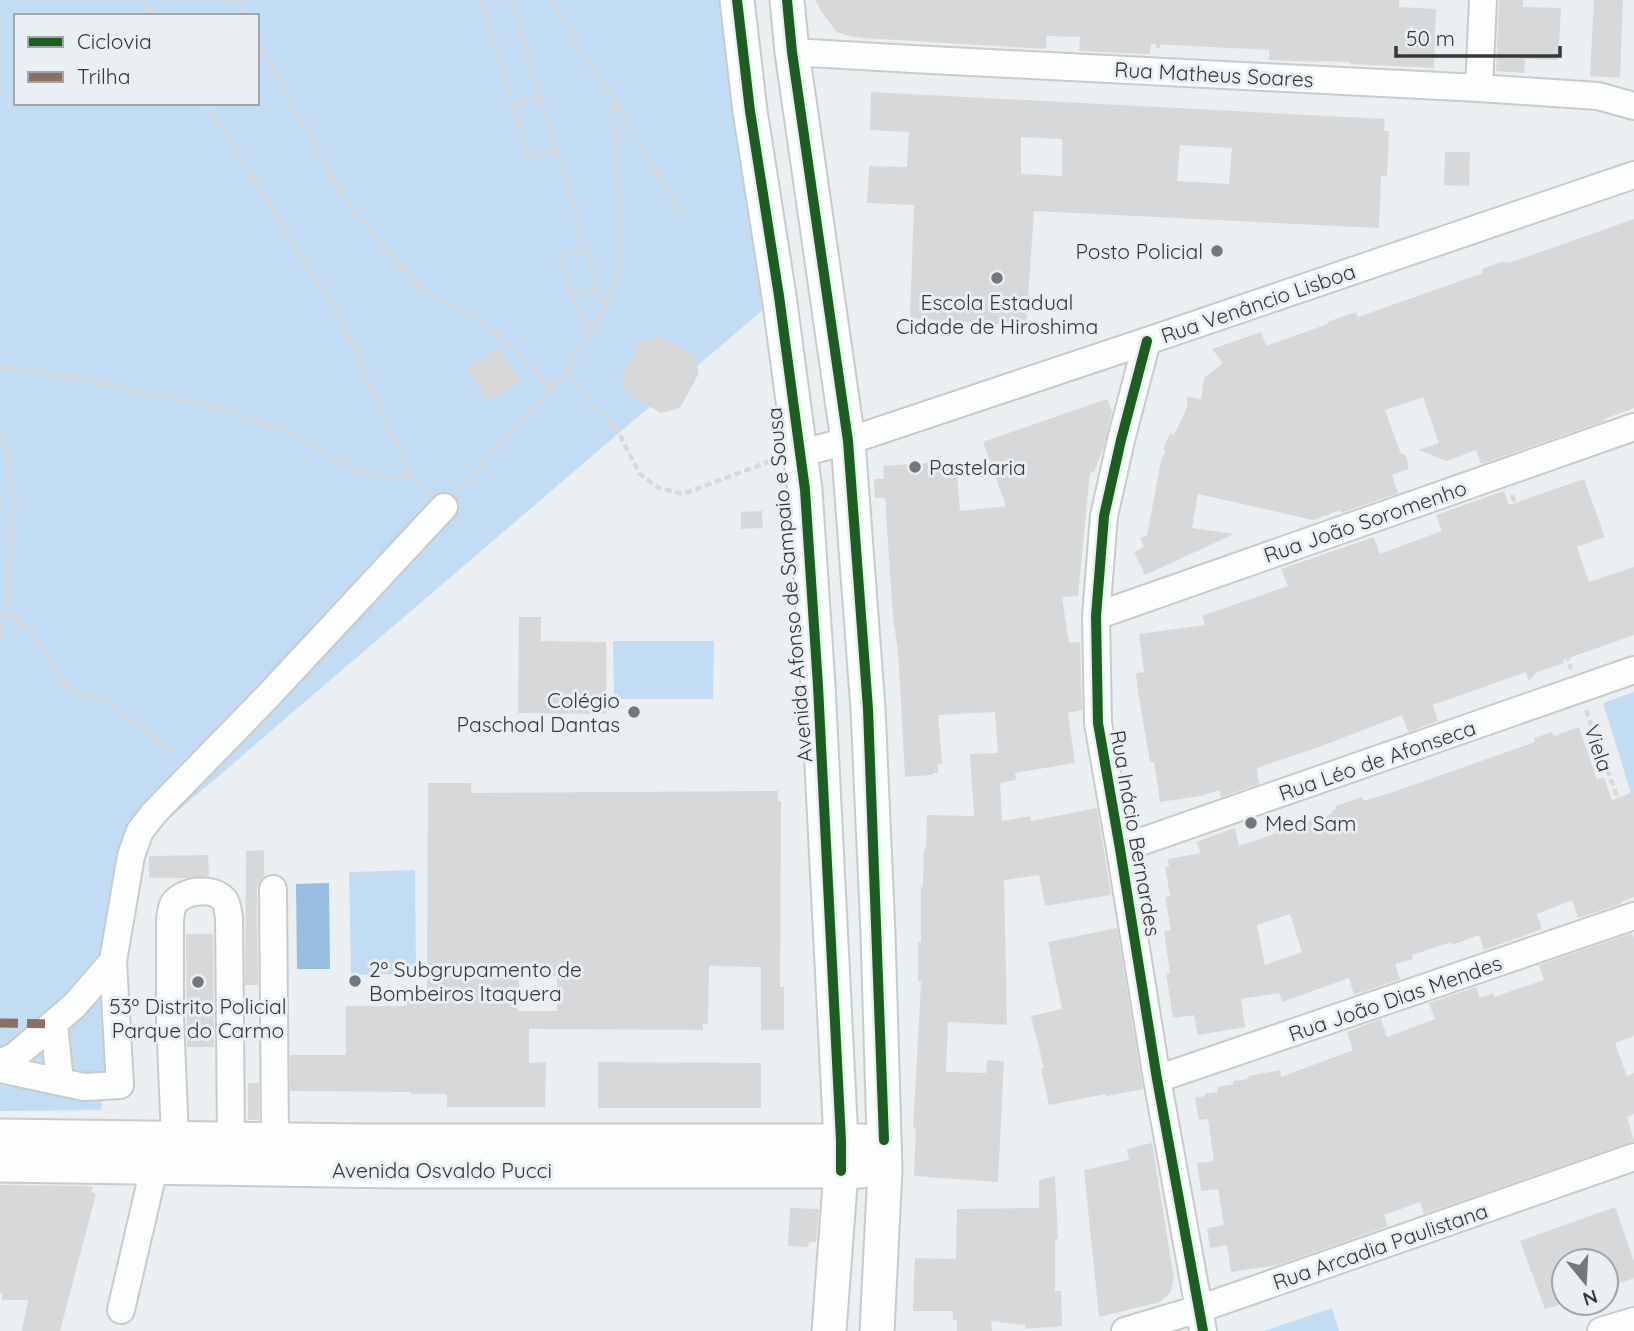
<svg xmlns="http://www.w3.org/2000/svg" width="1634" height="1331" viewBox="0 0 1634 1331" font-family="Quicksand,sans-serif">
	<rect width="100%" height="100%" fill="#eceff1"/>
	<path fill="#c2dcf4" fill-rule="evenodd" d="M 0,0 L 721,0 L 773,301 L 138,845 L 101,1110 L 0,1111 ZM 16,16 L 257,16 L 257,103 L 16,103 Z
		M 613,641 L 714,641 L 713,699 L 614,699 Z
		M 1634,692 L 1634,803 L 1603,703 Z
		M 415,870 L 416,974 L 351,975 L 349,872 Z
		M 1332,1308 L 1339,1331 L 1264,1331 Z"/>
	<path fill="#97bde0" d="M 329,883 L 330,969 L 297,969 L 296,884 Z"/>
	<path fill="#d6d8da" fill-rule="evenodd" d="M 815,0 L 1399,0 L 1399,7 L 1436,9 L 1434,68 L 1351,64 L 1351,62 L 1318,61 L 1318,62 L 1269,60 L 1269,50 L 1151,44 L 1150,54 L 1079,51 L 1080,37 L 1046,36 L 1046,49 L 863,38 L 849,36 L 837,32 L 822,13 Z
		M 1499,0 L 1523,0 L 1523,7 L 1561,8 L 1558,60 L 1525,59 L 1524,73 L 1496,71 Z
		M 1594,0 L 1623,0 L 1620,78 L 1590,76 Z
		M 871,92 L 1385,119 L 1384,131 L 1389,131 L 1387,176 L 1381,176 L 1379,228 L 1034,211 L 1026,326 L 910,318 L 914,205 L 867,203 L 869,166 L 907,167 L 909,132 L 870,130 ZM 1021,137 L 1062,139 L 1062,176 L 1021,174 ZM 1180,145 L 1232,148 L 1229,184 L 1177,181 Z
		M 1445,152 L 1470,152 L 1469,186 L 1444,185 Z
		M 1634,219 L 1634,408 L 1604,419 L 1604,421 L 1481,464 L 1476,450 L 1447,461 L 1418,450 L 1439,443 L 1423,397 L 1385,410 L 1401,454 L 1405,454 L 1408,462 L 1408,469 L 1392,475 L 1398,493 L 1341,513 L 1340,510 L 1313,520 L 1198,494 L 1192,528 L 1234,534 L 1145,575 L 1134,552 L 1144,547 L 1140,538 L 1147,535 L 1161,461 L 1166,451 L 1163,449 L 1170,433 L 1174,435 L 1187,408 L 1187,397 L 1201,399 L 1204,378 L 1223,363 L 1212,349 L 1261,332 L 1266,346 L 1328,324 L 1327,322 L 1356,312 L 1358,317 L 1483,273 L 1482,269 L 1504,261 L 1505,263 L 1515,261 Z
		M 659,336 L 694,355 L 699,373 L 680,408 L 661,413 L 627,394 L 621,376 L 640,342 Z
		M 499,348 L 520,381 L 487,402 L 466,368 Z
		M 1107,399 L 1112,412 L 1104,446 L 1094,472 L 1090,473 L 1078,596 L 1062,597 L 1069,643 L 1080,642 L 1082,710 L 1068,713 L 1075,763 L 1015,773 L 1016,780 L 1000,783 L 1002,821 L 1030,816 L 1031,821 L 1097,808 L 1111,895 L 1045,906 L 1039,875 L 1004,880 L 1007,1025 L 948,1022 L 946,1072 L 986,1073 L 987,1060 L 1004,1061 L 998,1182 L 914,1176 L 916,1129 L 913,1128 L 920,1001 L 921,981 L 918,981 L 918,942 L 921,942 L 921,887 L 923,887 L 924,849 L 926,849 L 927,815 L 974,816 L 970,754 L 998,753 L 995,712 L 938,715 L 942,764 L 938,764 L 938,773 L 933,773 L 933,775 L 905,777 L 898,651 L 893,617 L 885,498 L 875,498 L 874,479 L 884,479 L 883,466 L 956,461 L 960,511 L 1006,506 L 983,442 Z
		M 1584,479 L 1605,537 L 1577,547 L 1589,582 L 1634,567 L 1634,635 L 1563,660 L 1564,663 L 1537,672 L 1529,681 L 1526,672 L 1433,705 L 1438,721 L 1408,732 L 1402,715 L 1319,747 L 1257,768 L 1259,784 L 1221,797 L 1220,790 L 1201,796 L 1160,802 L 1154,762 L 1150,762 L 1138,692 L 1136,673 L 1144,672 L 1139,634 L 1205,625 L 1202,616 L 1288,586 L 1281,569 L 1374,537 L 1380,554 L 1442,531 L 1436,515 L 1504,491 L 1509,505 Z
		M 762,511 L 763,528 L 741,529 L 741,512 Z
		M 519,617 L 541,617 L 541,641 L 606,642 L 606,714 L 518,713 Z
		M 1579,727 L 1597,780 L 1604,777 L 1612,800 L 1634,792 L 1634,897 L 1621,902 L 1621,904 L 1578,918 L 1572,900 L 1537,914 L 1542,929 L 1484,950 L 1479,935 L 1452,945 L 1451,942 L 1412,955 L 1413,959 L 1395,964 L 1400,979 L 1354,995 L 1349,978 L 1282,1002 L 1279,993 L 1241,999 L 1245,1027 L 1198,1035 L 1194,1015 L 1173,1018 L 1166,973 L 1170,973 L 1164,931 L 1171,930 L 1165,897 L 1170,896 L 1165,867 L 1169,867 L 1168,859 L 1201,853 L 1196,842 L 1235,828 L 1239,846 L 1280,832 L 1278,827 L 1299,820 L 1300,824 L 1332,814 L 1331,811 L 1336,809 L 1336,806 L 1362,797 L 1363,801 L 1393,792 L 1535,742 L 1534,738 L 1552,732 L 1554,736 ZM 1290,914 L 1302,952 L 1265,965 L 1257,925 Z
		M 428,783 L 471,783 L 471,793 L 778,791 L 778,801 L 781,801 L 780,987 L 784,987 L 784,1030 L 761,1030 L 761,967 L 709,966 L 708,1024 L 703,1024 L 703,1030 L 529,1029 L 529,1063 L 546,1062 L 545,1107 L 447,1107 L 447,1094 L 411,1094 L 411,1092 L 290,1091 L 290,1055 L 346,1055 L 346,1006 L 407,1006 L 407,1001 L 427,1001 ZM 519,976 L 557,976 L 557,1011 L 518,1011 Z
		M 264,850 L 264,876 L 259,882 L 257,889 L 258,985 L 245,985 L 246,851 Z
		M 208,855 L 209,876 L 186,878 L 149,878 L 149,856 Z
		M 1117,928 L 1143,1089 L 1106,1096 L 1106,1094 L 1049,1105 L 1041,1069 L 1044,1068 L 1031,1016 L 1062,1009 L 1048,942 Z
		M 1632,933 L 1634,940 L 1634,1036 L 1615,1043 L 1627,1076 L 1634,1073 L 1634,1114 L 1627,1117 L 1634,1141 L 1424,1214 L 1420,1202 L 1384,1215 L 1388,1226 L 1278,1265 L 1231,1272 L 1227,1245 L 1210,1248 L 1207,1228 L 1224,1225 L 1218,1189 L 1201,1191 L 1197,1163 L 1214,1161 L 1208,1119 L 1199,1120 L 1195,1098 L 1205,1096 L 1205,1094 L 1218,1092 L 1217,1087 L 1234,1084 L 1233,1081 L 1248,1079 L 1248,1076 L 1280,1070 L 1281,1077 L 1353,1050 L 1347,1032 L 1381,1019 L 1387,1037 L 1435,1019 L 1429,1003 L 1476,987 L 1480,998 L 1493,993 L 1494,997 L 1544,980 L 1539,965 Z
		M 186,934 L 213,934 L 214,1047 L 187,1047 Z
		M 598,1062 L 761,1063 L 761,1108 L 598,1108 Z
		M 248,1083 L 259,1083 L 259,1120 L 248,1120 Z
		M 1152,1143 L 1174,1279 L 1170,1293 L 1160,1302 L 1099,1317 L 1084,1170 L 1129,1160 L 1127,1149 Z
		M 1055,1176 L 1058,1239 L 1055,1239 L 1055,1291 L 1061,1291 L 1062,1326 L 1025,1329 L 1025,1325 L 991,1321 L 992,1331 L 957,1331 L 957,1320 L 953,1320 L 953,1311 L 913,1311 L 915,1258 L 956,1259 L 957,1209 L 1039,1208 L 1039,1180 Z
		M 0,1185 L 84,1186 L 93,1187 L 91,1192 L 96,1194 L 60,1331 L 22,1331 L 28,1300 L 2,1300 L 2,1293 L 0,1293 Z
		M 1615,1207 L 1634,1261 L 1634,1278 L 1606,1288 L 1606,1261 L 1564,1261 L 1564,1303 L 1545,1309 L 1520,1241 Z
		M 790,1208 L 819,1209 L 816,1242 L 809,1242 L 808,1247 L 788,1246 Z"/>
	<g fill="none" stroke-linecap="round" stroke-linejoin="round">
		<g stroke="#c8cbcc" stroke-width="30">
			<path id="minor" d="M 792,52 L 912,59 L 1479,88 L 1598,96 L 1634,106
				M 1479,88 L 1483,0
				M 1147,341 L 1121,440 L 1104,516 L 1096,616 L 1098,723 L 1120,849 L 1157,1079 L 1203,1331
				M 801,453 L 848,441 L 1147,341 L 1634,175
				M 1096,616 L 1634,427
				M 1120,849 L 1634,670
				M 273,889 L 275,1139
				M 54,1024 L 60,1082
				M 0,1063 L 15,1056 L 74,1006 L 113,961 L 131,856 L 140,831 L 154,813 L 267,697 L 444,507
				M 0,1069 L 84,1087 L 120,1085 L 113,961
				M 1157,1079 L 1634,916
				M 175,1138 L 170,1018 L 170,919 C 171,914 171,908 174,903 C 184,890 214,886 225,901 C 227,904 228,912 229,917 L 231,1139
				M 121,1310 L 154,1168
				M 1125,1331 L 1199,1309 L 1634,1157
				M 1601,1331 L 1634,1321"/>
		</g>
		<g stroke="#c8cbcc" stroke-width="37">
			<path id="major" d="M 737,0 L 750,111 L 779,296 L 805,490 L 818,686 L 841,1141 L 841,1171 L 829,1331
				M 787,0 L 792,52 L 848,441 L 868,709 L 878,934 L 885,1170 L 877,1331
				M 0,1136 L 367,1141 L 862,1141
				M 0,1165 L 397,1171 L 861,1171"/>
		</g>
		<path stroke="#d8d9da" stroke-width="4.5" stroke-dasharray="7 3.5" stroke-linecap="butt" d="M 142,0 L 152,16
			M 238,0 L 246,16
			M 482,0 L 528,157 L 555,149
			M 511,0 L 586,249
			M 551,0 L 685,218
			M 257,37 L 343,198 L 422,291 L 490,327 L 551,388
			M 1158,48 L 1160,0
			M 206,103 L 344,324 L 400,454 L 414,478 L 428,493
			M 512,104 L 540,96
			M 572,296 L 597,288
			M 591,329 L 578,314 L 559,258 L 586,249 L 604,308
			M 0,367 L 23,369 L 104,384 L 214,407 L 292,434 L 354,469 L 391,478 L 414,478
			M 566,371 L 582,393 L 617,430 L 640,474 L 659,488 L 683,494 L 776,459
			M 0,435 L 6,450 L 15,503 L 5,612 L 0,637
			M 459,490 L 566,371 L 604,308 L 612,288 L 619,262 L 620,214 L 612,100
			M 1512,495 L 1571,669
			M 5,612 L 32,632 L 62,682 L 70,689 L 97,697 L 113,707 L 163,743 L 178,756
			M 1586,710 L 1634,844"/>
		<use href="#minor" stroke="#fcfdfd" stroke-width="26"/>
		<use href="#major" stroke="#fcfdfd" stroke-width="33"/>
		<path stroke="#8d6e63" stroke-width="9" stroke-dasharray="18 9" stroke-linecap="butt" d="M 0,1023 L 54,1024"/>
		<g stroke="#eaeff3" stroke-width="15">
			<path id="cycleway" d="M 737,0 L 750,111 L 779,296 L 805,490 L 818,686 L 841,1141 L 841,1171
				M 787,0 L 792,52 L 848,441 L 868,709 L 884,1140
				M 1147,341 L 1121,440 L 1104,516 L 1096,616 L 1098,723 L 1120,849 L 1157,1079 L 1203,1331"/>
		</g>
		<use href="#cycleway" stroke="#1b5e20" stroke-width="10"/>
	</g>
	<g fill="#757779" stroke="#eaeff3" stroke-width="2.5">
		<circle cx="1217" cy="251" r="7"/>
		<circle cx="997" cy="278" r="7"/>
		<circle cx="915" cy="467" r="7"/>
		<circle cx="634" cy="712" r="7"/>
		<circle cx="1251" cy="823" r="7"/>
		<circle cx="355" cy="981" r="7"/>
		<circle cx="198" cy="982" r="7"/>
	</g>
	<g text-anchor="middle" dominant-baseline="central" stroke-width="6" stroke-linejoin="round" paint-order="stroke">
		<g font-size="21" fill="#353739" stroke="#eaeff3">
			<text transform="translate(1214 74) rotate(3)">Rua Matheus Soares</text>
			<text transform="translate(1258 303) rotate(-19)">Rua Venâncio Lisboa</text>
			<text transform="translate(1365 521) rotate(-19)">Rua João Soromenho</text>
			<text transform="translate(789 585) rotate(-95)">Avenida Afonso de Sampaio e Sousa</text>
			<text transform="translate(1599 748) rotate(71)">Viela</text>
			<text transform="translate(1377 760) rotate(-19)">Rua Léo de Afonseca</text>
			<text transform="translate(1136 833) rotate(80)">Rua Inácio Bernardes</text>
			<text transform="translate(1395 998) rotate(-19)">Rua João Dias Mendes</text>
			<text x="442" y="1170">Avenida Osvaldo Pucci</text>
			<text transform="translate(1380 1246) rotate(-19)">Rua Arcadia Paulistana</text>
		</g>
		<g font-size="21" fill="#353739" stroke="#eaeff3" text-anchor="start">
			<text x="1203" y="251" text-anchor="end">Posto Policial</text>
			<text x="997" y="302" text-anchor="middle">Escola Estadual<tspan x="997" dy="24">Cidade de Hiroshima</tspan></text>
			<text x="929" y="467">Pastelaria</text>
			<text x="620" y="700" text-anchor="end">Colégio<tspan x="620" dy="24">Paschoal Dantas</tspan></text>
			<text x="1265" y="823">Med Sam</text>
			<text x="369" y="969">2º Subgrupamento de<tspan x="369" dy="24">Bombeiros Itaquera</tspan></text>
			<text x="198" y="1006" text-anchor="middle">53º Distrito Policial<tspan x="198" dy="24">Parque do Carmo</tspan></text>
		</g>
	</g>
	<rect x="14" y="14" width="245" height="91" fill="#eaeff3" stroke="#a2a5a9" stroke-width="2"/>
	<rect x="28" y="37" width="35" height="10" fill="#1b5e20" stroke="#a2a5a9" stroke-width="2"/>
	<text x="77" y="49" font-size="21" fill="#353739">Ciclovia</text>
	<rect x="28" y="72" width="35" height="10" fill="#8d6e63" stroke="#a2a5a9" stroke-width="2"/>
	<text x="77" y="84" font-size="21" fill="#353739">Trilha</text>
	<g transform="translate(1585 1282) rotate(162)"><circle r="33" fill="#eaeff3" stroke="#a2a5a9" stroke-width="2"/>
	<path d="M0-5L12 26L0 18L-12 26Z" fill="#757779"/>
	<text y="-10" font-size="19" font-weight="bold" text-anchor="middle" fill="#353739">N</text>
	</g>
	<path d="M1396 46v10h164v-10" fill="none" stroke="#353739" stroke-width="3.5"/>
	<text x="1406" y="46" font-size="21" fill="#353739" stroke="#eaeff3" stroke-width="5" paint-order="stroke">50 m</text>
</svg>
